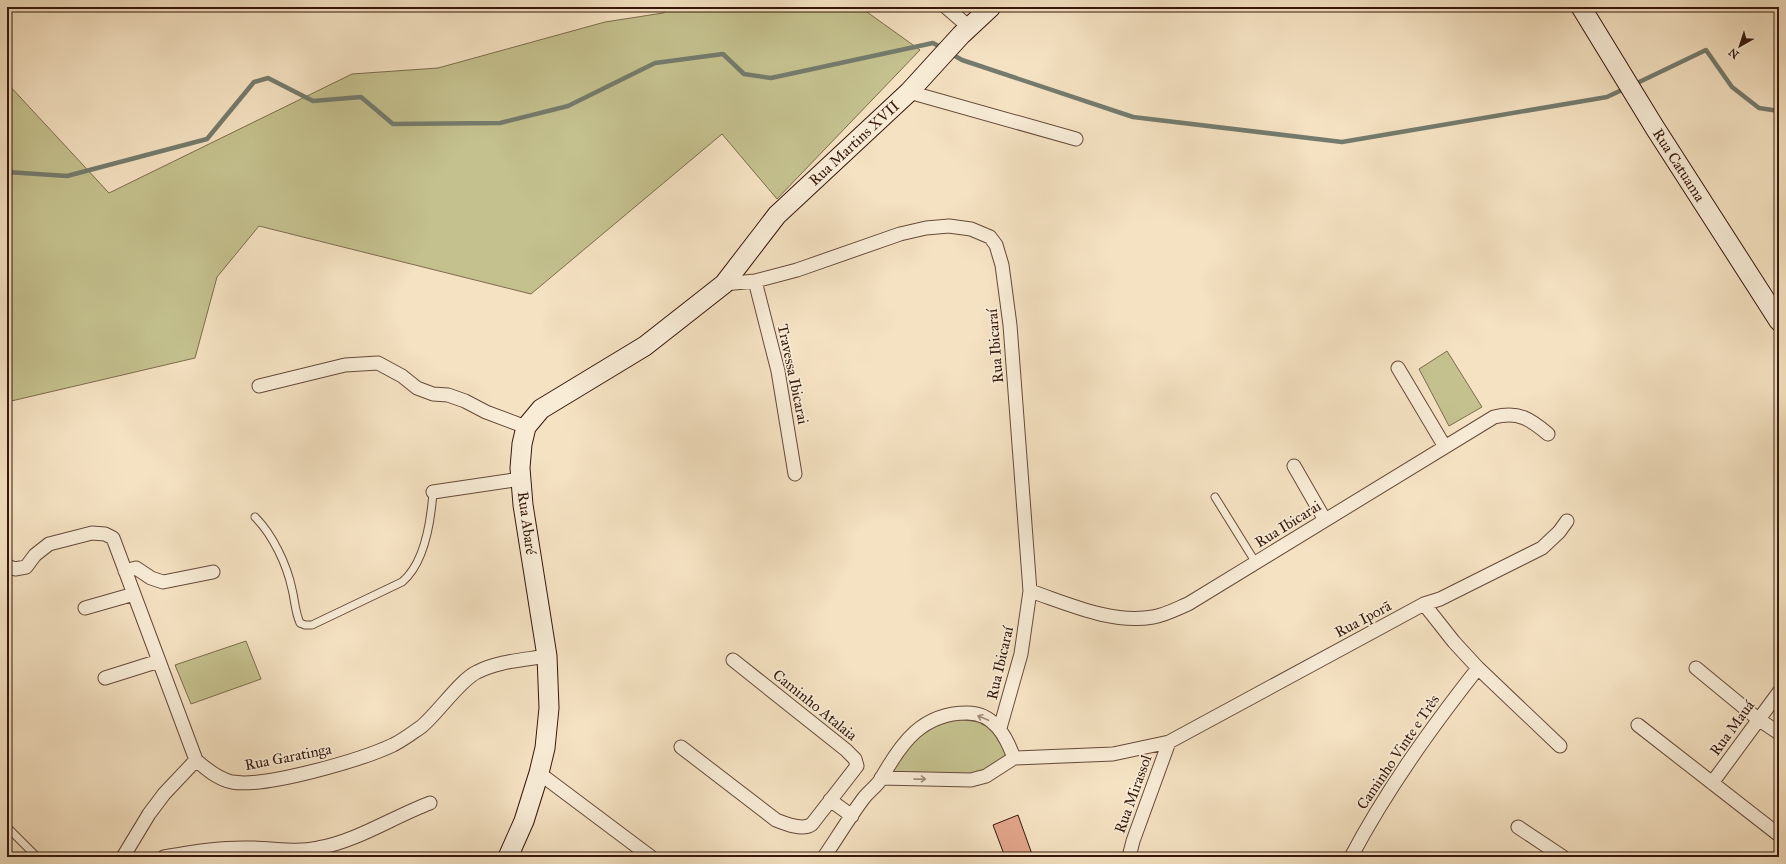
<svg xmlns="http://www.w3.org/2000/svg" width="1786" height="864" viewBox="0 0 1786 864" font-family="'IM FELL Great Primer',serif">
	<rect width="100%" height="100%" fill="#f5e2c2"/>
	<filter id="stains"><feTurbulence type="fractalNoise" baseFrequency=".005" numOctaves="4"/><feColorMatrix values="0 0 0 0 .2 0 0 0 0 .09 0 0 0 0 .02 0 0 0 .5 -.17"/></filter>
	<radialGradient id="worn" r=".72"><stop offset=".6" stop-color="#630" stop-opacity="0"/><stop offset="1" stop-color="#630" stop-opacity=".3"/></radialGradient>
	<path fill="#c4c18e" stroke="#7d6c4c" d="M 673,7 L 860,7 L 920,50 L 777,199 L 722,134 L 531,294 L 259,226 L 217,277 L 195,358 L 7,402 L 7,83 L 109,193 L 352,74 L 438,68 L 605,22 L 663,13 Z
		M 1447,351 L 1482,407 L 1449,426 L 1419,369 Z
		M 246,641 L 261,679 L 191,704 L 175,665 Z
		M 958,719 L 1007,726 C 1010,753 1007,757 986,775 L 876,780 L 923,727 Z"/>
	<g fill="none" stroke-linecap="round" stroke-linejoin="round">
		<path stroke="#747b6d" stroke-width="4.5" d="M 950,53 L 962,60 L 1133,117 L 1342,142 L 1607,97 L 1626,88
			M 1633,85 L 1706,50 L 1732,87 L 1759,108 L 1779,111
			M 7,172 L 67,176 L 207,139 L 254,82 L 268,78 L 313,101 L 361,97 L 393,124 L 500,123 L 568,106 L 655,63 L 723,54 L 744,74 L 771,78 L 933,43 L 942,48"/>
	</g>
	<path fill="#e2a68c" stroke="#36170b" d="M 1018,815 L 1033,857 L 1005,857 L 993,825 Z"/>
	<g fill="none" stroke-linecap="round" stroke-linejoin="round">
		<g stroke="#664a39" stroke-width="9">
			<path id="lane" d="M 1215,497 L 1256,563
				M 255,517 C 273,535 287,565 292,589 C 295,601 295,612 300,623 L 305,625 L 312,625 L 402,582 C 425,563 431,520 433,492
				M 7,827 L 37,857"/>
		</g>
		<g stroke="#664a39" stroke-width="15">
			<path id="street" d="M 946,7 L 969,27
				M 909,92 L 1076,139
				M 755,281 L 778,371 L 795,474
				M 724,284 L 755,281 L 797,270 L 900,234 L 926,228 L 949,226 L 971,229 L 990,237 L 996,245 L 1002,265 L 1010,325 L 1030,591 L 1021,654 L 1000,728
				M 1398,368 L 1445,447
				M 259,386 L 345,365 L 378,363 L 402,376 L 417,388 L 433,394 L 448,395 L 465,401 L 486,412 L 526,427
				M 1294,466 L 1325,520
				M 433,492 L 521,479
				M 7,566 L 15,569 L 26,567 L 35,555 L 49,544 L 92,533 L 105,534 L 113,538 L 196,760 C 206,769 218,779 232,782 C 265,788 361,760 393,745 C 403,740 412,733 421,727 C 438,713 460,680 477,672 C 498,661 524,660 547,656
				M 125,571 L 136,568 L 151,578 L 163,582 L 213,572
				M 1030,591 C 1069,604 1111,624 1153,617 C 1165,615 1176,609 1188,604 L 1494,417 C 1519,411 1530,419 1548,434
				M 1424,604 L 1454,642 L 1478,668 L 1560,746
				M 85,608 L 134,594
				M 1696,668 L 1758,719 L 1779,733
				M 105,678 L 159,661
				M 1638,725 L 1779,835
				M 681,747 L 776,820 C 786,824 803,831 812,824 L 857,766 L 855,759 L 846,750 L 733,660
				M 539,773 L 651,857
				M 881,778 L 971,780 L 986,776 L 1014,758 L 1113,754 L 1169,742 L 1424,604 L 1440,599 L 1542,548 L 1559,532 L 1567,521
				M 1712,783 L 1779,692
				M 830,800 L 852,816
				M 1518,827 L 1563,857
				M 123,857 L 149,814 L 164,794 L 196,760
				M 164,857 C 193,852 222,847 251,848 C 274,848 296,853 318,848 C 357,841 393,817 430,803
				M 824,857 C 837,838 849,818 863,799 C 868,792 877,786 881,779 C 901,743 922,713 967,713 C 994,713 1006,736 1014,758
				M 1129,857 L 1133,841 L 1169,742
				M 1351,857 C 1387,789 1431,728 1478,668"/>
		</g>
		<g stroke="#36170b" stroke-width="21">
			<g id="secondary">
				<path id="s1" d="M 1581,7 L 1655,128 L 1779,321"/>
				<path id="s2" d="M 508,857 L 524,821 L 539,773 L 545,748 L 549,708 L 547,656 L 523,505 L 520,468 L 522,444 L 526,427 L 541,409 L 645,346 L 724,284 L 777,215 L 909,92 L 961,35 L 991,7"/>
			</g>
		</g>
		<use href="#lane" stroke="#f8ecd7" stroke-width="7"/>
		<use href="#street" stroke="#f8ecd7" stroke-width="13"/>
		<use href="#secondary" stroke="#f8ecd7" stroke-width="19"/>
	</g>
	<defs><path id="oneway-shaft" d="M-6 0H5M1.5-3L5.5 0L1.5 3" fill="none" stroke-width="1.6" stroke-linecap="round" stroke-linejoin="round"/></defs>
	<g stroke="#a18c7b">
		<use href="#oneway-shaft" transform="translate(983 718) rotate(-157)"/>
		<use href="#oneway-shaft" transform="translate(920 779) rotate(-1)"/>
	</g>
	<g text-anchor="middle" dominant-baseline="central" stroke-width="3.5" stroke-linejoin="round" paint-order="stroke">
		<g font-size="15" fill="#36170b" stroke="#f8ecd7">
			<text stroke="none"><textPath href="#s2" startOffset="877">Rua Martins XVII</textPath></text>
			<text stroke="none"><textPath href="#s1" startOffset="186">Rua Catuama</textPath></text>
			<text transform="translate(995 346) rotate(-95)">Rua Ibicaraí</text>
			<text transform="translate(793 374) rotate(78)">Travessa Ibicarai</text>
			<text transform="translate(527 523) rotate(82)">Rua Abaré</text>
			<text transform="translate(1288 524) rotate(-32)">Rua Ibicarai</text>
			<text transform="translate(1363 619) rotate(-28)">Rua Iporã</text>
			<text transform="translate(1000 663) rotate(-77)">Rua Ibicaraí</text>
			<text transform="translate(815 705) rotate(39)">Caminho Atalaia</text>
			<text transform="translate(1732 728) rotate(-54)">Rua Mauá</text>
			<text transform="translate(1398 752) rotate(-56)">Caminho Vinte e Três</text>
			<text transform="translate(288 757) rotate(-11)">Rua Garatinga</text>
			<text transform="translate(1133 794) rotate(-70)">Rua Mirassol</text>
		</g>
	</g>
	<rect width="1786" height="864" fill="none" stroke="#f5e2c2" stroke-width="24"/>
	<rect x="8" y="8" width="1770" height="848" fill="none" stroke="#36170b" stroke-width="2"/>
	<rect x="12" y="12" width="1762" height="840" fill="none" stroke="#36170b"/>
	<g transform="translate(1740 46) rotate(219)" stroke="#f8ecd7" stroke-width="3" paint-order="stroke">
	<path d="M0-3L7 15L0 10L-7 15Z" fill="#36170b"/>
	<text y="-6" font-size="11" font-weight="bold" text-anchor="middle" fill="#36170b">N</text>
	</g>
	<rect width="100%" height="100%" filter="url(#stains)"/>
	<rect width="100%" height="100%" fill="url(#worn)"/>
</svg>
